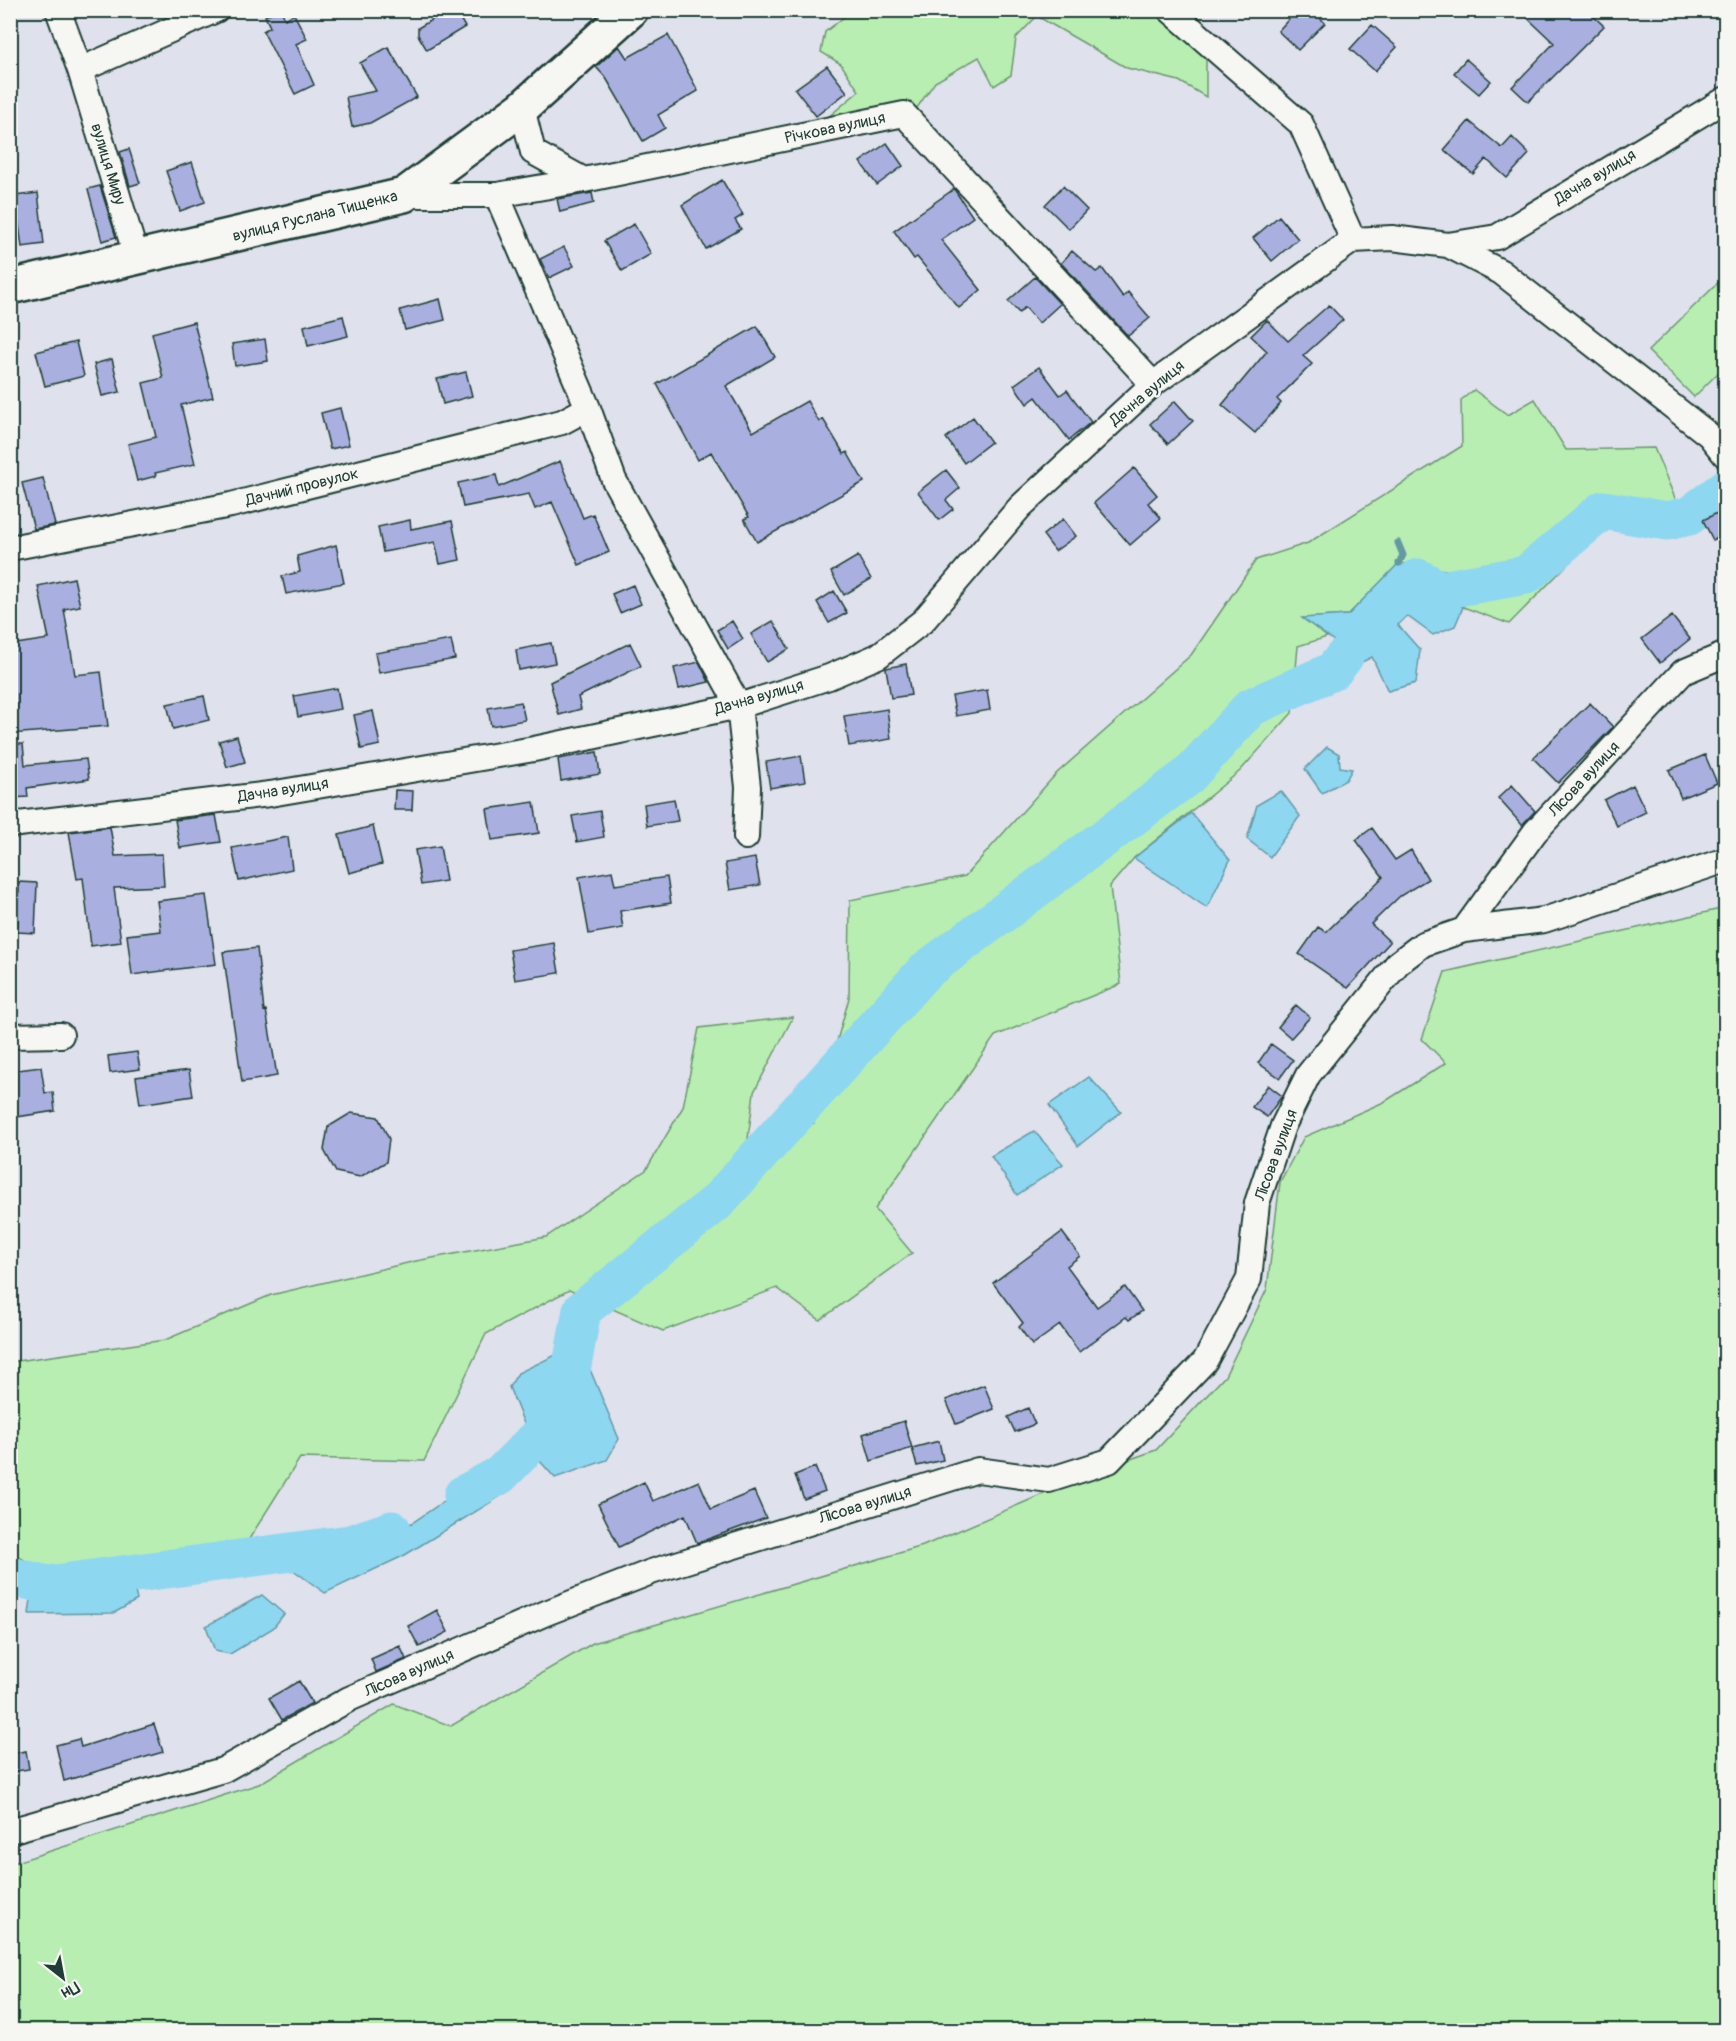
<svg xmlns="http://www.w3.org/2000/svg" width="1736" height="2041" viewBox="0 0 1736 2041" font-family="Pangolin,sans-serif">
	<rect width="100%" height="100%" fill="#dfe1ec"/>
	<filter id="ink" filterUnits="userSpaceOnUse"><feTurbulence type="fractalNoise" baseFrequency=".0167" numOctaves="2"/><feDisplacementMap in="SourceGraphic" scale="12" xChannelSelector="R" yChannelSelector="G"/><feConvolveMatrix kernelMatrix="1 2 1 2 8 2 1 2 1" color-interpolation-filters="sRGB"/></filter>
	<g filter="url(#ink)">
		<path fill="#b8eeb1" stroke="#6c9672" stroke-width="1.5" d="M 852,11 L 1161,11 L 1206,52 L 1206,97 L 1179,81 L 1127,68 L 1037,16 L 1016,38 L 1011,75 L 994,86 L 979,57 L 935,82 L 912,115 L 826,119 L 859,91 L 841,64 L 821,52 L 825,32 Z
			M 1722,279 L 1726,282 L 1725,366 L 1694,397 L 1648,351 Z
			M 1474,390 L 1508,415 L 1535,399 L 1566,450 L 1654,448 L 1677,503 L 1678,535 L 1608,523 L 1509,624 L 1463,607 L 1452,571 L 1400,563 L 1348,615 L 1303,618 L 1327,637 L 1298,646 L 1292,713 L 1240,771 L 1134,858 L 1110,886 L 1121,984 L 995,1036 L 875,1209 L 912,1253 L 820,1320 L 777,1288 L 663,1331 L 569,1290 L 486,1334 L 424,1461 L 300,1458 L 246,1544 L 44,1572 L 11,1552 L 10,1362 L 165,1340 L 271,1295 L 416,1261 L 546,1237 L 646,1170 L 683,1107 L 699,1028 L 793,1017 L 754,1092 L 745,1162 L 814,1123 L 849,998 L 850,900 L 965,876 L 1057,773 L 1191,655 L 1256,560 L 1308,543 L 1462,446 L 1461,400 Z
			M 1725,908 L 1725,2030 L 11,2030 L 10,1864 L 259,1784 L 394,1704 L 451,1726 L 593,1643 L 923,1546 L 1097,1471 L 1156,1450 L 1225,1376 L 1267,1289 L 1280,1182 L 1304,1137 L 1384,1102 L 1446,1063 L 1422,1039 L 1445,972 Z"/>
		<path fill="#8ed7f0" stroke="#6299a5" stroke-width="1.5" d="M 1399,563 L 1463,607 L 1455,626 L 1433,635 L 1407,616 L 1398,625 L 1420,650 L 1416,683 L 1388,691 L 1372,657 L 1296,695 L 1306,673 L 1341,646 L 1302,618 L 1348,615 Z
			M 1327,747 L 1339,754 L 1340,767 L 1352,769 L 1346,780 L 1322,793 L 1305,769 Z
			M 1281,791 L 1300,816 L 1270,857 L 1247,839 L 1257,805 Z
			M 1191,813 L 1230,860 L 1207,908 L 1134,858 Z
			M 1089,1077 L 1121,1112 L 1078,1146 L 1049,1105 Z
			M 1034,1131 L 1063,1164 L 1017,1195 L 991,1156 Z
			M 566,1350 L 584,1355 L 619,1439 L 607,1460 L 555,1478 L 539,1460 L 509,1387 L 518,1373 Z
			M 499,1463 L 513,1468 L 512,1489 L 405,1555 L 325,1593 L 289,1567 L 298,1558 L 412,1523 Z
			M 133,1583 L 137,1600 L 114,1613 L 29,1614 L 32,1592 L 107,1588 Z
			M 262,1595 L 284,1614 L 273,1628 L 230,1654 L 215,1651 L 206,1626 Z"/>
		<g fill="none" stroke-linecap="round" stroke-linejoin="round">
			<path stroke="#6299a5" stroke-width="7" d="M 1398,543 L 1403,555 L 1399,563"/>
			<path stroke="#8ed7f0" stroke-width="39" d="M 1388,606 L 1418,578 L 1441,590 L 1526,575 L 1603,510 L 1667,521 L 1689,516 L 1726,488
				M 463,1495 L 500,1475 L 564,1410 L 582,1310 L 716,1203 L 925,971 L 1188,776 L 1251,707 L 1333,671 L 1344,657
				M 10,1576 L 48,1585 L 350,1544 L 392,1530"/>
		</g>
		<path fill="#a9afdf" stroke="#1f3d34" stroke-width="1.5" d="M 276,10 L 281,10 L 285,19 L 294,14 L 307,39 L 296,44 L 314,85 L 295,94 L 263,31 L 270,27 L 265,16 Z
			M 448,10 L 455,10 L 465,27 L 427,50 L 418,35 L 418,28 Z
			M 1297,10 L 1312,10 L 1325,23 L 1298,50 L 1278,31 Z
			M 1519,10 L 1587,10 L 1604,26 L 1528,102 L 1512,87 L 1554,43 Z
			M 1372,25 L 1397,47 L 1375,71 L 1350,49 Z
			M 668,35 L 698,91 L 658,115 L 665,128 L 643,141 L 606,78 L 596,67 L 619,46 L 627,58 Z
			M 388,47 L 417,97 L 370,123 L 352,127 L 346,97 L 376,91 L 360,63 Z
			M 1466,59 L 1491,81 L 1479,94 L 1454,73 Z
			M 827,66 L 847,92 L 816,116 L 795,89 Z
			M 1469,121 L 1502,148 L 1512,137 L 1529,154 L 1507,178 L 1486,159 L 1473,174 L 1444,150 Z
			M 887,143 L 903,166 L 877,185 L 860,162 Z
			M 129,149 L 140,183 L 130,186 L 120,152 Z
			M 192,162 L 205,202 L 180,211 L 166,171 Z
			M 722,180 L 743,215 L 735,220 L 741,229 L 706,249 L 682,205 Z
			M 100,186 L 116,237 L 102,241 L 88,189 Z
			M 1063,186 L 1087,210 L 1069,229 L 1045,205 Z
			M 954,189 L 973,217 L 941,240 L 981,290 L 959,308 L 917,257 L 914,259 L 894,231 Z
			M 38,193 L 44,244 L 22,247 L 15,196 Z
			M 592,193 L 594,203 L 560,212 L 557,199 Z
			M 1279,216 L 1298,239 L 1272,261 L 1253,238 Z
			M 634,224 L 651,254 L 622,271 L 604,241 Z
			M 564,247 L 574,266 L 549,278 L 540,259 Z
			M 1072,251 L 1096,272 L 1102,268 L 1123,297 L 1128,292 L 1150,318 L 1128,336 L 1061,263 Z
			M 1035,277 L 1060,304 L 1039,323 L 1025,307 L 1019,313 L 1008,301 Z
			M 440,299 L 445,320 L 405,330 L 400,310 Z
			M 1329,305 L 1343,320 L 1303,356 L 1312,364 L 1277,399 L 1281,403 L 1255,433 L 1222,405 L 1267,351 L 1251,336 L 1267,320 L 1288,341 Z
			M 343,316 L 348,336 L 308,346 L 304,326 Z
			M 194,322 L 213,397 L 181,405 L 195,464 L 155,473 L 156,476 L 137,481 L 128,444 L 156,437 L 143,383 L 163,378 L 152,333 Z
			M 757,326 L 775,357 L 726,386 L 753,432 L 807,401 L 819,422 L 823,419 L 844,454 L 847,452 L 864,482 L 757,542 L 744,519 L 749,517 L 711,452 L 698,460 L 657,384 Z
			M 265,339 L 268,361 L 235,366 L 232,344 Z
			M 76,342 L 84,376 L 45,386 L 36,352 Z
			M 112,359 L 120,392 L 102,396 L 94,364 Z
			M 1039,367 L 1060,395 L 1067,390 L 1091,422 L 1069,440 L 1036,397 L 1027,404 L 1014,385 Z
			M 466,372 L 472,396 L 443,404 L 437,379 Z
			M 1175,401 L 1193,421 L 1168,444 L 1150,424 Z
			M 340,408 L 349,445 L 330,449 L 321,413 Z
			M 973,417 L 991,442 L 964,463 L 946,438 Z
			M 560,461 L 583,518 L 593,514 L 609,552 L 579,565 L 552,502 L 535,509 L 529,494 L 463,507 L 458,483 L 496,475 L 499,487 Z
			M 1134,468 L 1157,495 L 1148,503 L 1161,518 L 1130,545 L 1094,503 Z
			M 946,470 L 960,488 L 946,500 L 953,509 L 939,520 L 918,492 Z
			M 43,478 L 55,525 L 34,529 L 22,483 Z
			M 1725,509 L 1725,534 L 1713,540 L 1703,520 Z
			M 1063,519 L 1076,536 L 1055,551 L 1043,535 Z
			M 410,520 L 411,529 L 452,521 L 460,560 L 440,564 L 435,542 L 383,552 L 378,527 Z
			M 336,545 L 344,583 L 286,594 L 282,576 L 300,572 L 297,556 Z
			M 858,556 L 871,579 L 844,595 L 831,572 Z
			M 74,578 L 80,606 L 64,609 L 75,675 L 101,672 L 108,726 L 10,734 L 10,645 L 49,639 L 38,586 Z
			M 633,585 L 641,604 L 620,613 L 612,594 Z
			M 834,591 L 847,613 L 829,623 L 817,602 Z
			M 1672,616 L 1690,639 L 1660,663 L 1642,639 Z
			M 732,621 L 743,639 L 728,649 L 717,630 Z
			M 773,621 L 789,649 L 767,662 L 751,634 Z
			M 451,640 L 455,659 L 379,673 L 375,653 Z
			M 551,643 L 555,663 L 519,670 L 516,650 Z
			M 630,643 L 641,666 L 578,697 L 581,709 L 559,715 L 550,682 Z
			M 699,662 L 709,682 L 679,689 L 674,668 Z
			M 906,664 L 911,695 L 891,698 L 886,668 Z
			M 337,688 L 341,709 L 298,717 L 294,696 Z
			M 987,690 L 990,710 L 956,716 L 952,696 Z
			M 204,696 L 209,720 L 173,729 L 167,704 Z
			M 521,702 L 525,720 L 491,726 L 488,708 Z
			M 1590,703 L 1613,727 L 1558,783 L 1533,758 Z
			M 887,709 L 891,739 L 849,746 L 844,716 Z
			M 373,711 L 380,745 L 361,749 L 354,715 Z
			M 237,736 L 245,762 L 227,767 L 219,741 Z
			M 10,744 L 23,744 L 25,765 L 86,759 L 89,779 L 27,788 L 28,797 L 10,798 Z
			M 597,752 L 600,774 L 561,781 L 558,759 Z
			M 1705,755 L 1717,783 L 1681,798 L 1669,770 Z
			M 801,756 L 805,782 L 770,788 L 766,762 Z
			M 1512,785 L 1535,811 L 1522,825 L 1498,798 Z
			M 1633,785 L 1646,812 L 1617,826 L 1604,800 Z
			M 395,790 L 413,791 L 412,810 L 394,810 Z
			M 674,799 L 678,821 L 647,826 L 644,804 Z
			M 534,802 L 539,833 L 492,840 L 487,809 Z
			M 600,811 L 604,837 L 577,842 L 572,816 Z
			M 216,815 L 221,842 L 180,848 L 175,820 Z
			M 373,826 L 382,864 L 349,873 L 339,835 Z
			M 110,827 L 115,856 L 162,854 L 164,886 L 114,888 L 121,942 L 91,946 L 83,878 L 77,879 L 69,832 Z
			M 1372,828 L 1395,860 L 1411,850 L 1428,879 L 1400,896 L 1371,924 L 1390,942 L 1348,988 L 1299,954 L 1318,927 L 1326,932 L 1383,877 L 1356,840 Z
			M 288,837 L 292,869 L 239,881 L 232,848 Z
			M 440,846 L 446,881 L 421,885 L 415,850 Z
			M 755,858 L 760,885 L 730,890 L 725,863 Z
			M 612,871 L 615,885 L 667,877 L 671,903 L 620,911 L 623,928 L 589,934 L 579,877 Z
			M 19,882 L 37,883 L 35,933 L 17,932 L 18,920 L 10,920 L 10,892 L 19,892 Z
			M 206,895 L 216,964 L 132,975 L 127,935 L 161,931 L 157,901 Z
			M 554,943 L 559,973 L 515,980 L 510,950 Z
			M 257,948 L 264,1011 L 266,1010 L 277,1076 L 242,1082 L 223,952 Z
			M 1296,1005 L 1310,1017 L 1291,1038 L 1278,1027 Z
			M 1271,1044 L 1293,1060 L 1280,1078 L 1258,1063 Z
			M 137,1052 L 140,1069 L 110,1073 L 108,1056 Z
			M 41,1067 L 45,1093 L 53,1092 L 55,1111 L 10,1118 L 10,1071 Z
			M 189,1070 L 193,1096 L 140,1104 L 136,1077 Z
			M 1268,1085 L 1282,1096 L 1267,1117 L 1252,1107 Z
			M 351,1113 L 378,1117 L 389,1139 L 386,1162 L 360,1177 L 336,1172 L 324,1150 L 328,1127 Z
			M 1062,1232 L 1080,1256 L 1067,1266 L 1097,1307 L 1125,1287 L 1142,1311 L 1129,1320 L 1126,1317 L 1079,1352 L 1060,1325 L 1032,1345 L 1019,1327 L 1023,1323 L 993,1283 Z
			M 984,1385 L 994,1409 L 956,1424 L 946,1400 Z
			M 1028,1408 L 1035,1424 L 1015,1432 L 1008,1417 Z
			M 904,1421 L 912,1448 L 871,1461 L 863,1434 Z
			M 939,1441 L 943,1460 L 917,1466 L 912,1448 Z
			M 815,1467 L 825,1491 L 804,1499 L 795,1475 Z
			M 699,1481 L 711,1509 L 754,1491 L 766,1518 L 697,1543 L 685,1515 L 619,1547 L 598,1504 L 644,1482 L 653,1501 Z
			M 437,1610 L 448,1632 L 419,1647 L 408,1626 Z
			M 400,1646 L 406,1659 L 376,1672 L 371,1659 Z
			M 299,1681 L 312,1703 L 282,1720 L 269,1698 Z
			M 154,1724 L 163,1752 L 64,1781 L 56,1745 L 79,1739 L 81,1747 Z
			M 26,1751 L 29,1769 L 10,1772 L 10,1754 Z"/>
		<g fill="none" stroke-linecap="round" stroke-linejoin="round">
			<g stroke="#1f3d34" stroke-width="28">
				<path id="street" d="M 58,10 L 80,70 L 137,259
					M 1170,10 L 1301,124 L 1353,240
					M 80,70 L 216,10
					M 522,108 L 533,152 L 584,180
					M 404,195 L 497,195 L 584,180 L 904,114 L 1153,384
					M 497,195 L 588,408 L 614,480 L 739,706 L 748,787 L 746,837
					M 1448,245 L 1501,272 L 1709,435 L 1726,456
					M 10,548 L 231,505 L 562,422 L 588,408
					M 10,825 L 270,794 L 534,749 L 739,706 L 829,677 L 878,656 L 923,621 L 1020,507 L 1153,384 L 1353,240 L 1392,238 L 1448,245 L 1497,237 L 1726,99
					M 1464,930 L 1535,832 L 1683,672 L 1726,654
					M 10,1036 L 61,1035
					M 10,1831 L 223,1770 L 349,1699 L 546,1613 L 651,1572 L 978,1470 L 1049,1480 L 1109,1461 L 1205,1361 L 1249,1279 L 1257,1203 L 1283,1126 L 1308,1075 L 1398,963 L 1423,944 L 1464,930 L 1544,920 L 1726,860"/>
			</g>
			<g stroke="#1f3d34" stroke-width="38">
				<path id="secondary" d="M 10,287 L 404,195 L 522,108 L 631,10"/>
			</g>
			<use href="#street" stroke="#f6f6f2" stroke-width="24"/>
			<use href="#secondary" stroke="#f6f6f2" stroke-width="33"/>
		</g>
	</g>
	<g text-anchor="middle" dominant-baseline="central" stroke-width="5" stroke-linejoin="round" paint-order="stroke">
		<g font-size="16" fill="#1f3d34" stroke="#f6f6f2">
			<text transform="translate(835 128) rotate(-12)">Річкова вулиця</text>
			<text transform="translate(108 164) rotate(73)">вулиця Миру</text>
			<text transform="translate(1595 177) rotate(-31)">Дачна вулиця</text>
			<text transform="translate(315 216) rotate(-14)">вулиця Руслана Тищенка</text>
			<text transform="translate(1147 393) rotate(-40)">Дачна вулиця</text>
			<text transform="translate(302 487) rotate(-14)">Дачний провулок</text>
			<text transform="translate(759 697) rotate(-16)">Дачна вулиця</text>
			<text transform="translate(1584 779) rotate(-47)">Лісова вулиця</text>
			<text transform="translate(283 790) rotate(-9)">Дачна вулиця</text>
			<text transform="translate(1276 1155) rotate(-70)">Лісова вулиця</text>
			<text transform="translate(865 1505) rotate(-17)">Лісова вулиця</text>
			<text transform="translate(409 1673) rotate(-24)">Лісова вулиця</text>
		</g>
	</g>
	<rect width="1736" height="2041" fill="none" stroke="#f6f6f2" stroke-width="36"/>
	<rect x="18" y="18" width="1700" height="2005" fill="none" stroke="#1f3d34" stroke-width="2" filter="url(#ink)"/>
	<g transform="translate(63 1978) rotate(149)" stroke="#f6f6f2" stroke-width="4.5" paint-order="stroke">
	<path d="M0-4.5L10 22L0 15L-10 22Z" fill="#1f3d34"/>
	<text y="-9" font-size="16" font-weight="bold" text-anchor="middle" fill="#1f3d34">Пн</text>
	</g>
</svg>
